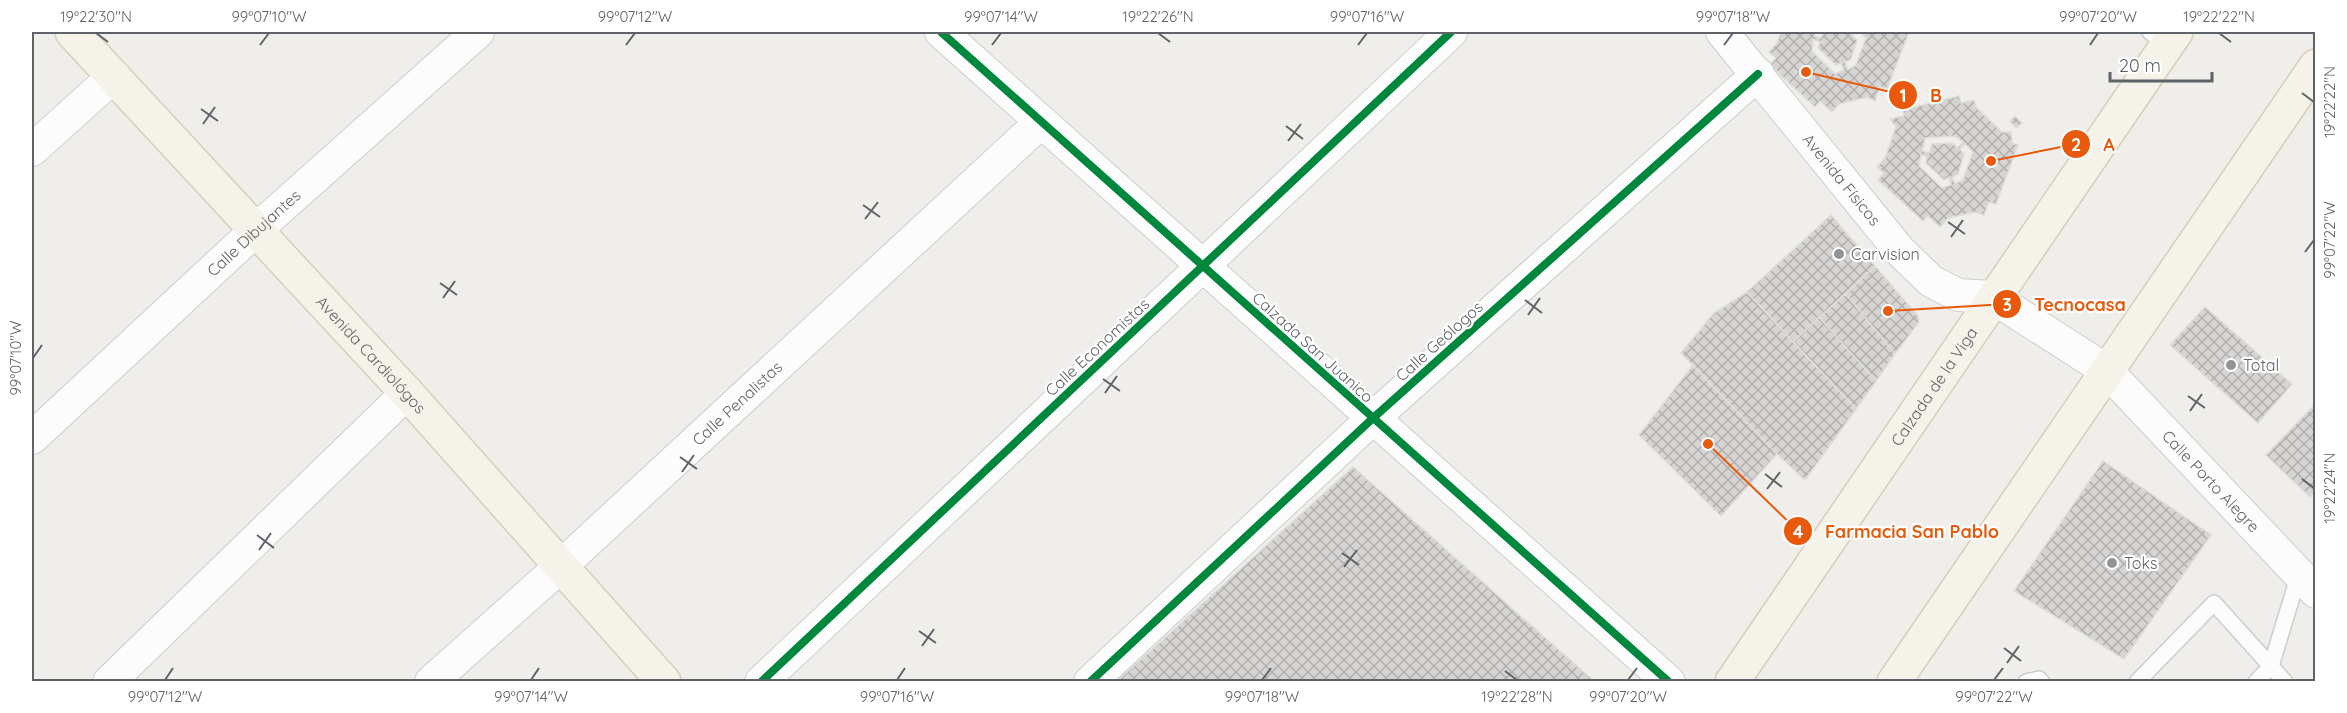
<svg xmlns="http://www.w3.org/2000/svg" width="2347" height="713" viewBox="0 0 2347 713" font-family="Quicksand,sans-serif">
	<defs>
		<pattern id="building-cross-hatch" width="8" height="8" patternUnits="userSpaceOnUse" patternTransform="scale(1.5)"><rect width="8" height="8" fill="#d6d5d3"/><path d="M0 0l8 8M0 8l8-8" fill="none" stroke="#b1b0af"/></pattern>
	</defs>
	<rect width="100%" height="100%" fill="#efeeea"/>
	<path fill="url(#building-cross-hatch)" stroke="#deddd9" stroke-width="1.5" fill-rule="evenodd" d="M 1781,32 L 1816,32 L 1814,36 L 1821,38 L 1824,32 L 1855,32 L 1852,35 L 1857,40 L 1851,59 L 1845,62 L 1848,70 L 1856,65 L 1866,38 L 1860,32 L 1909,32 L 1887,89 L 1880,86 L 1875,101 L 1867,97 L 1839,104 L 1832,112 L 1820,101 L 1815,107 L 1770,65 L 1776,58 L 1769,52 L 1777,43 ZM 1813,39 L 1820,42 L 1818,48 L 1836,65 L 1841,63 L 1844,70 L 1835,74 L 1812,51 Z
		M 1959,96 L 1961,103 L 1974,100 L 1976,107 L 2002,132 L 2011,132 L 2012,143 L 2018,145 L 1996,204 L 1989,202 L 1984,215 L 1975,212 L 1948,218 L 1940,227 L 1928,216 L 1923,221 L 1878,180 L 1884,173 L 1877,167 L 1885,158 L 1896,127 L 1890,119 L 1904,116 L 1903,110 ZM 1955,136 L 1963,142 L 1958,148 L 1952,143 L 1932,144 L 1929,153 L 1922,151 L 1925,138 ZM 1965,144 L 1973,152 L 1963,180 L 1955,184 L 1952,177 L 1958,174 L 1964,154 L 1960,149 ZM 1921,154 L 1927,157 L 1926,163 L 1944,180 L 1949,177 L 1951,185 L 1942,188 L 1919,166 Z
		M 2015,116 L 2022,123 L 2016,128 L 2010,121 Z
		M 1831,215 L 1875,266 L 1793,342 L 1747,292 Z
		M 1875,266 L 1918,316 L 1919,322 L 1895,354 L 1846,294 Z
		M 1747,292 L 1856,409 L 1805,480 L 1777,454 L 1681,353 L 1714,313 Z
		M 1846,294 L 1895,354 L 1876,381 L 1819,317 Z
		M 2205,307 L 2292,384 L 2258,423 L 2170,345 Z
		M 1819,317 L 1876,381 L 1856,409 L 1793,342 Z
		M 1693,365 L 1777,454 L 1721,516 L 1639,435 Z
		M 2315,404 L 2316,491 L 2310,497 L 2266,455 Z
		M 2103,461 L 2211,535 L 2124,659 L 2014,591 Z
		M 1353,467 L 1595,682 L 1116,682 Z"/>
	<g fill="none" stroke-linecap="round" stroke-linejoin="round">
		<g stroke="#cbcccc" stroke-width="18">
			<path id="service" d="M 2150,32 L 2168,44
				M 2026,682 L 2039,679 L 2042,682
				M 2137,682 L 2214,603 L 2285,682
				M 2256,682 L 2271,666 L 2299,574"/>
		</g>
		<g stroke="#cbcccc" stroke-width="34">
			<g id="minor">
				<path d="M 941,32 L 1669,682"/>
				<path id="s1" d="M 1722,32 L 1900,251 L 1931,281 L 1958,295 L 1992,297 L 2106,370 L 2316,592"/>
				<path d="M 32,150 L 114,76"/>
				<path id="s2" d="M 32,438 L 257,229 L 478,32"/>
				<path d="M 109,682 L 407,393"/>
				<path id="s3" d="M 431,682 L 561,566 L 1040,123"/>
				<path d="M 761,682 L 1451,32"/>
				<path d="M 1090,682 L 1372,419 L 1758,74"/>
			</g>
		</g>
		<g stroke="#d7ceb8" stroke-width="36">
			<g id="primary">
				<path id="s4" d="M 72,32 L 407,393 L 664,682"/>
				<path id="s5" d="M 1732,682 L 2176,32"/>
				<path d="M 1894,682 L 2316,66"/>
			</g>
		</g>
		<use href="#service" stroke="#fdfcfc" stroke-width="15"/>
		<use href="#minor" stroke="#fdfcfc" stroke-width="32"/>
		<use href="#primary" stroke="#f4f2e9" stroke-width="33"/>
		<g stroke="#fff" stroke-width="11">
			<path id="cycleway" d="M 941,32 L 1669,682
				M 761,682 L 1451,32
				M 1090,682 L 1372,419 L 1758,74"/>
		</g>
		<use href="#cycleway" stroke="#00873e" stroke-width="8"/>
	</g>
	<path fill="none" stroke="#5f6368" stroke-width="2" d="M 96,33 L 108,42M 1158,33 L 1170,42M 2219,33 L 2231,42M 260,45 L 269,33M 626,45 L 635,33M 992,45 L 1001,33M 1358,45 L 1367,33M 1724,45 L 1733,33M 2090,45 L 2098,33M 2302,93 L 2314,102M 201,109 L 218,121M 203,124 L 215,107M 1286,126 L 1303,139M 1288,141 L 1301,124M 863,205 L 880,217M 865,219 L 878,202M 1948,222 L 1965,234M 1951,237 L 1963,220M 2305,252 L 2314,240M 440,283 L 457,295M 443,298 L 455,281M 1525,300 L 1542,313M 1528,315 L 1540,298M 33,358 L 42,345M 1103,379 L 1120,391M 1105,393 L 1117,376M 2188,396 L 2205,408M 2190,411 L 2202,394M 680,457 L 697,469M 682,472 L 694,455M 1765,474 L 1782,487M 2302,479 L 2314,488M 1767,489 L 1780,472M 257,535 L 274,548M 259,550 L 271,533M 1342,553 L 1359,565M 1344,567 L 1357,550M 919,631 L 936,643M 922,646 L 934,629M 2004,648 L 2021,661M 2007,663 L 2019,646M 1505,671 L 1517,680M 165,680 L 173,668M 531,680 L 539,668M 897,680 L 905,668M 1262,680 L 1271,668M 1628,680 L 1637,668M 1994,680 L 2003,668"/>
	<g fill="#919496" stroke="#fff" stroke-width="2">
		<circle cx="1839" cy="254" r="6"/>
		<circle cx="2231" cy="365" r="6"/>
		<circle cx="2112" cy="563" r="6"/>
	</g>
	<g text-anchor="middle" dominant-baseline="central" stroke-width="4.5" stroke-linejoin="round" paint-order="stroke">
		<g font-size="16" fill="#5f6368" stroke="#fff">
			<text stroke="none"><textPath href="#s1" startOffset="190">Avenida Físicos</textPath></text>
			<text stroke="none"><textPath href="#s2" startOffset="302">Calle Dibujantes</textPath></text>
			<text transform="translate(1439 341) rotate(-42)">Calle Geólogos</text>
			<text transform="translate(1097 347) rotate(-43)">Calle Economistas</text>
			<text transform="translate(1313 347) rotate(42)">Calzada San Juanico</text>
			<text stroke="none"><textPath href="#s4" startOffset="440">Avenida Cardiológos</textPath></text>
			<text stroke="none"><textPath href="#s5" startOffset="358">Calzada de la Viga</textPath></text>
			<text stroke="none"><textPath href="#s3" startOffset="414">Calle Penalistas</textPath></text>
			<text stroke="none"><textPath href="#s1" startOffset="678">Calle Porto Alegre</textPath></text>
		</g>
		<g font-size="16" fill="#5f6368" stroke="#fff" text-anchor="start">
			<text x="1851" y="254">Carvision</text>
			<text x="2243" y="365">Total</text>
			<text x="2124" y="563">Toks</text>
		</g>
	</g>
	<path fill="none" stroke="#e8590c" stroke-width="2" d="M1806 72L1903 95M1991 161L2076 144M1888 311L2007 304M1708 444L1798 531"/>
	<g fill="#e8590c" stroke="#fff" stroke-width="2">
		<circle cx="1806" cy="72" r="6"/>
		<circle cx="1991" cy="161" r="6"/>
		<circle cx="1888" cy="311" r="6"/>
		<circle cx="1708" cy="444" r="6"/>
		<circle cx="1903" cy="95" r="15"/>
		<circle cx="2076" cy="144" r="15"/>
		<circle cx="2007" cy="304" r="15"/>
		<circle cx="1798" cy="531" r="15"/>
	</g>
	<g font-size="18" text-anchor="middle" font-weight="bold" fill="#fff">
		<text x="1903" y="102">1</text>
		<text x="2076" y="151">2</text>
		<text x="2007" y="311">3</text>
		<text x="1798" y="538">4</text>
	</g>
	<g font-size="18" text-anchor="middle" font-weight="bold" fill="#e8590c" stroke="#fff" stroke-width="4.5" stroke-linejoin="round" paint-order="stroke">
		<text x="1936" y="102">B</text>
		<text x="2109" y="151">A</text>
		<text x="2080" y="311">Tecnocasa</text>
		<text x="1912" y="538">Farmacia San Pablo</text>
	</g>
	<rect width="2347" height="713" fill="none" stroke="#ffffff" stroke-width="66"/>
	<path d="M2110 72v9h102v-9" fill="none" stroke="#5f6368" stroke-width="3"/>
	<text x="2119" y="72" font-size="18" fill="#5f6368" stroke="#ffffff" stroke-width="4.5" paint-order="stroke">20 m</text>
	<rect x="33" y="33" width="2281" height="647" fill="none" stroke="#5f6368" stroke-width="2"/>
	<g font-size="15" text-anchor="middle" fill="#5f6368">
		<text x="96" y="22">19°22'30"N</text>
		<text x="269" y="22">99°07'10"W</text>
		<text x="635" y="22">99°07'12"W</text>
		<text x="1001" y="22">99°07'14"W</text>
		<text x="1158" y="22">19°22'26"N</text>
		<text x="1367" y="22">99°07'16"W</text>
		<text x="1733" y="22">99°07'18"W</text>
		<text x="2098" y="22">99°07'20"W</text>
		<text x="2219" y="22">19°22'22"N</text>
		<text transform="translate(2330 102) rotate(-90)" y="5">19°22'22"N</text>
		<text transform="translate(2330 240) rotate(-90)" y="5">99°07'22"W</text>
		<text transform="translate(16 358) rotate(-90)" y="5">99°07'10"W</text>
		<text transform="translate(2330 488) rotate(-90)" y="5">19°22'24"N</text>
		<text x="165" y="702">99°07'12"W</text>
		<text x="531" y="702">99°07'14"W</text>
		<text x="897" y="702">99°07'16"W</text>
		<text x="1262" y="702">99°07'18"W</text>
		<text x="1517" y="702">19°22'28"N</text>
		<text x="1628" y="702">99°07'20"W</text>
		<text x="1994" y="702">99°07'22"W</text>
	</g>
</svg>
